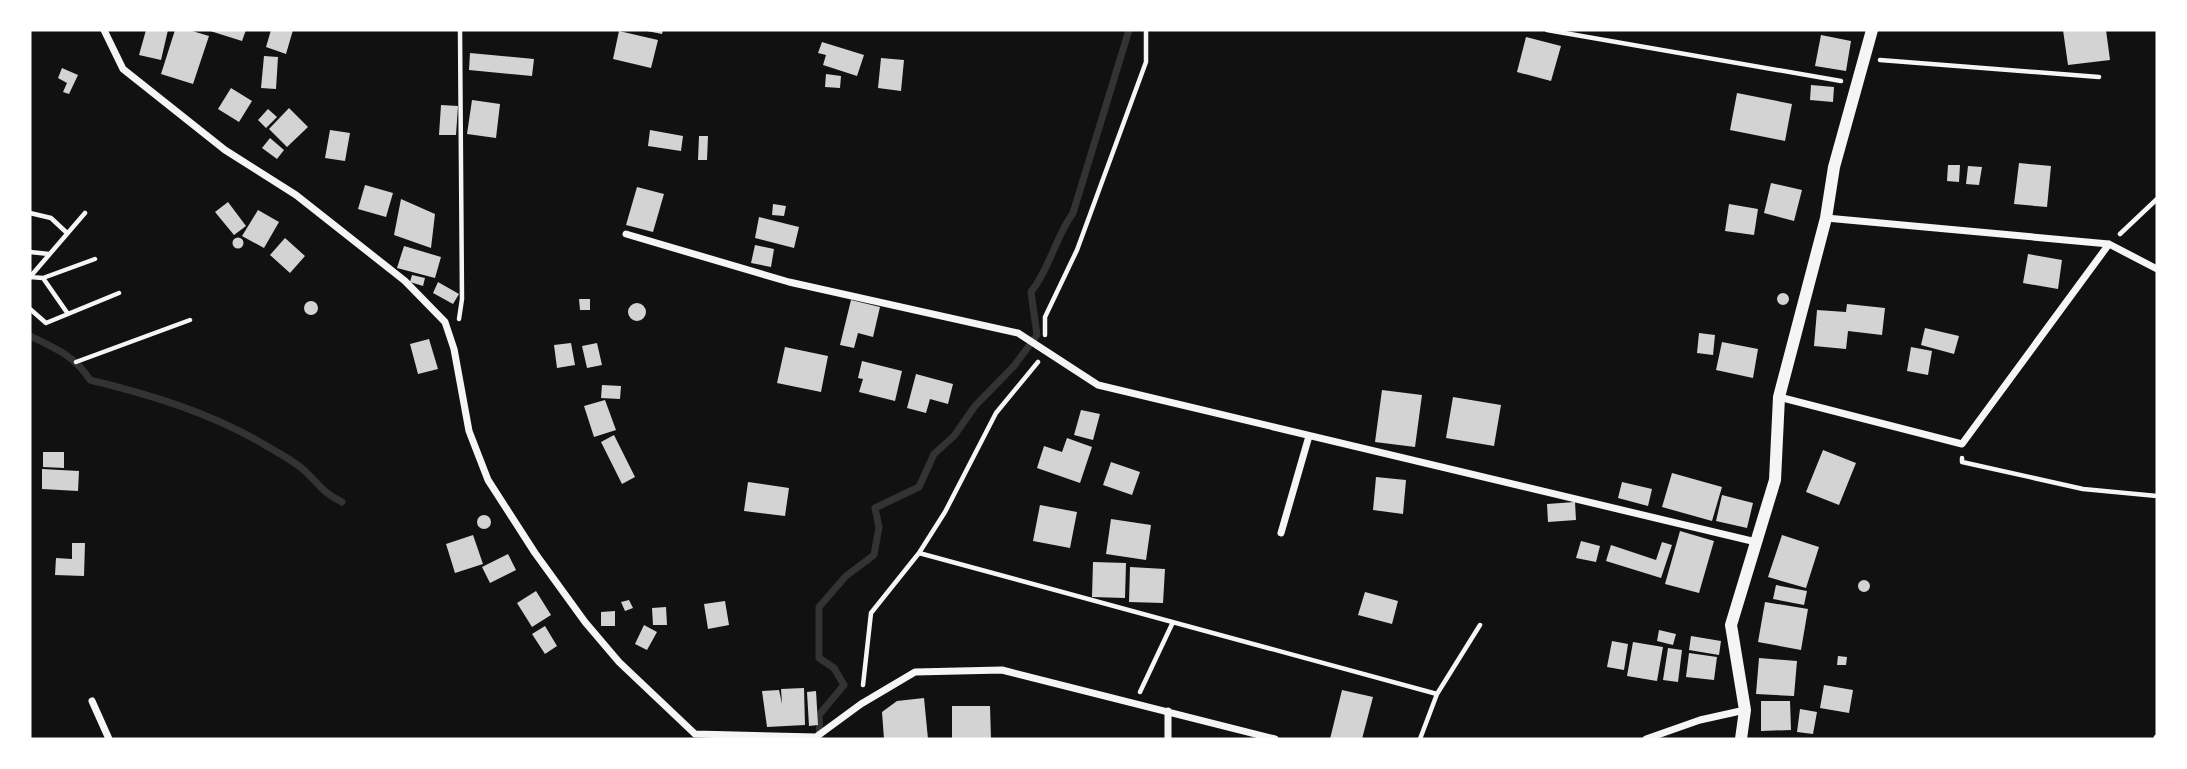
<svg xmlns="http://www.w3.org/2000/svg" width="2187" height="769" viewBox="0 0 2187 769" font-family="Montserrat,sans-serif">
	<rect width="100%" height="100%" fill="#111"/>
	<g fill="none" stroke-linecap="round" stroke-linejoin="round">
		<path stroke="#333" stroke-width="7" d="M 30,336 C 55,348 75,356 90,380 C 152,395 211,413 265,445 C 278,453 295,461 306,472 C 321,486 322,492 342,502
			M 820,739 L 819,715 L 844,685 L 834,668 L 819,658 L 819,607 L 846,576 L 874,555 L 879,527 L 875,508 L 919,487 L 934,454 L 954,436 L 975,406 L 1014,366 L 1037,335 L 1031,292 C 1050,268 1055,238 1073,213 L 1129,30"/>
	</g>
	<path fill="#d3d3d3" d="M 146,30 L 168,30 L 161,60 L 139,55 Z
		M 175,30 L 189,30 L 209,36 L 193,84 L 161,74 Z
		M 207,30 L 246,30 L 242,41 Z
		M 271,30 L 293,30 L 286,54 L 266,47 Z
		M 642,30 L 663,30 L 662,34 Z
		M 2063,30 L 2106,30 L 2110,60 L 2068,65 Z
		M 619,31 L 658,40 L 651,68 L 613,59 Z
		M 1821,35 L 1851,41 L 1846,71 L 1815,66 Z
		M 1526,37 L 1561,46 L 1551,81 L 1517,72 Z
		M 822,42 L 864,55 L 857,76 L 823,65 L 826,55 L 818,53 Z
		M 470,53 L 534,59 L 532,76 L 469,70 Z
		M 264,56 L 278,57 L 276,89 L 261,88 Z
		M 881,58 L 904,60 L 901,91 L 878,88 Z
		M 62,68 L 78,75 L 69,94 L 63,92 L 67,83 L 58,78 Z
		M 826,74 L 841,76 L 840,88 L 825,87 Z
		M 1811,85 L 1834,87 L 1833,102 L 1810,100 Z
		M 231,88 L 252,101 L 239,122 L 218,109 Z
		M 1737,93 L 1792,104 L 1785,141 L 1730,130 Z
		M 472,100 L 500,104 L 496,138 L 467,134 Z
		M 441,105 L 458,106 L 456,135 L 439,135 Z
		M 289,108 L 308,127 L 287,147 L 269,129 Z
		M 268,109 L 277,117 L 266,128 L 258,120 Z
		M 330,130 L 350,133 L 345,161 L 325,158 Z
		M 650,130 L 683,136 L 681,151 L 648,146 Z
		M 699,136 L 708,136 L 707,160 L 698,160 Z
		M 270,138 L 284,150 L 277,159 L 262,148 Z
		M 2019,163 L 2051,166 L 2047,207 L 2014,204 Z
		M 1948,165 L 1960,165 L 1959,182 L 1947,181 Z
		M 1968,166 L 1982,167 L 1979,185 L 1966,184 Z
		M 1771,183 L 1802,190 L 1794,221 L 1764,213 Z
		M 365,185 L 393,193 L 386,217 L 358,209 Z
		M 637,187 L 664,194 L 653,232 L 626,225 Z
		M 401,199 L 435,214 L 431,248 L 394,235 Z
		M 228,202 L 246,226 L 234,235 L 215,212 Z
		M 773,204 L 786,206 L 784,216 L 772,215 Z
		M 1729,204 L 1758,209 L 1754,235 L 1725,231 Z
		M 258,210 L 279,222 L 264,248 L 242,236 Z
		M 759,217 L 799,227 L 794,248 L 755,238 Z
		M232.5 243a5.5 5.5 0 1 1 11 0a5.5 5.5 0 1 1-11 0Z
		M 285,238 L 305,256 L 290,273 L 270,255 Z
		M 755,245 L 774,249 L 771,267 L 751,263 Z
		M 404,246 L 441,257 L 435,278 L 397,268 Z
		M 2028,254 L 2062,260 L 2058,289 L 2023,283 Z
		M 412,275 L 425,278 L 423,286 L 410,282 Z
		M 438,282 L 459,294 L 453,304 L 433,293 Z
		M1777 299a6 6 0 1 1 12 0a6 6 0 1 1-12 0Z
		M 579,299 L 590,299 L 590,310 L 580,310 Z
		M 851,300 L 880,307 L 873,337 L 858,333 L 854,348 L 840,345 Z
		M304 308a7 7 0 1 1 14 0a7 7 0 1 1-14 0Z
		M628 312a9 9 0 1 1 18 0a9 9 0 1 1-18 0Z
		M 1847,304 L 1885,308 L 1882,335 L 1848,331 L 1846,349 L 1814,346 L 1817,310 L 1846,312 Z
		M 1925,328 L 1959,336 L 1954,354 L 1921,345 Z
		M 1699,333 L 1715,335 L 1713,355 L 1697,353 Z
		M 429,339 L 438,369 L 418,374 L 410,344 Z
		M 1722,342 L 1758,349 L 1753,378 L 1716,370 Z
		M 571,343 L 575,365 L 557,368 L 554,345 Z
		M 597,343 L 602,365 L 587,368 L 582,346 Z
		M 785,347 L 828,356 L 821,392 L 777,383 Z
		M 1911,347 L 1932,351 L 1928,375 L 1907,371 Z
		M 862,361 L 902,371 L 895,401 L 859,392 L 863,379 L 858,378 Z
		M 916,374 L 953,384 L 948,404 L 930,399 L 926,413 L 907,408 Z
		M 602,385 L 621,386 L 620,399 L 601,398 Z
		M 1382,390 L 1422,395 L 1415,447 L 1375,442 Z
		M 1453,397 L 1501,405 L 1494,446 L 1446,438 Z
		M 605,400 L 616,430 L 594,437 L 584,406 Z
		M 1081,410 L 1100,414 L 1093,440 L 1074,435 Z
		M 614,435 L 635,477 L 622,484 L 601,442 Z
		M 1067,438 L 1092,447 L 1080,483 L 1037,468 L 1044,446 L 1062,452 Z
		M 1823,450 L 1856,463 L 1839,505 L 1806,492 Z
		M 43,452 L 64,452 L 64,468 L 43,467 Z
		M 1111,462 L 1140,472 L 1132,495 L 1103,485 Z
		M 42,469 L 79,471 L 78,491 L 42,489 Z
		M 1672,473 L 1722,487 L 1712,521 L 1662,507 Z
		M 1376,477 L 1406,480 L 1403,514 L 1373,510 Z
		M 748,482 L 789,488 L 785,516 L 744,511 Z
		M 1622,482 L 1652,489 L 1648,506 L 1618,498 Z
		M 1722,495 L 1753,503 L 1747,528 L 1716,521 Z
		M 1575,502 L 1576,520 L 1548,522 L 1547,504 Z
		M 1040,505 L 1077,512 L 1070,548 L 1033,541 Z
		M477 522a7 7 0 1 1 14 0a7 7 0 1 1-14 0Z
		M 1111,519 L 1151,525 L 1146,560 L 1106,554 Z
		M 1680,531 L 1714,541 L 1699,593 L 1665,584 Z
		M 473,535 L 483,564 L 455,573 L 446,544 Z
		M 1782,535 L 1819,547 L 1806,588 L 1768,577 Z
		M 1581,541 L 1600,546 L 1596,562 L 1576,558 Z
		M 1662,542 L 1672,545 L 1661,578 L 1606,561 L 1611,545 L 1656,560 Z
		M 72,543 L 85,543 L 84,576 L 55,575 L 56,558 L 72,559 Z
		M 508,554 L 516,570 L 490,583 L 482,567 Z
		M 1093,562 L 1126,563 L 1125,598 L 1092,597 Z
		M 1130,567 L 1165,569 L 1163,603 L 1129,602 Z
		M1858 586a6 6 0 1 1 12 0a6 6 0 1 1-12 0Z
		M 1776,585 L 1807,591 L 1804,605 L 1773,599 Z
		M 536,591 L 551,615 L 532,627 L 517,603 Z
		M 1365,592 L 1398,601 L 1392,624 L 1358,615 Z
		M 629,600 L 633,608 L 625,611 L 621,602 Z
		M 725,601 L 729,625 L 708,629 L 704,604 Z
		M 1765,602 L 1808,609 L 1801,650 L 1758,642 Z
		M 666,607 L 667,625 L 653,625 L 652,608 Z
		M 615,611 L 615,626 L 601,626 L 601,612 Z
		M 644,625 L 657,632 L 647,650 L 635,644 Z
		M 545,626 L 557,646 L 545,654 L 532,634 Z
		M 1659,630 L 1676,634 L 1673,645 L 1657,641 Z
		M 1691,636 L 1721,641 L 1719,655 L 1689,650 Z
		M 1612,641 L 1628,644 L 1624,670 L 1607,667 Z
		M 1633,642 L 1663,647 L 1657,681 L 1627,676 Z
		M 1668,648 L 1682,650 L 1678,682 L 1663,680 Z
		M 1689,653 L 1717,657 L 1714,680 L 1686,677 Z
		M 1838,656 L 1847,657 L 1846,665 L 1837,665 Z
		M 1759,658 L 1797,661 L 1794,696 L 1756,694 Z
		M 1824,685 L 1853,690 L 1849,713 L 1820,708 Z
		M 804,688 L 805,725 L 767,727 L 762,691 L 779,690 L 782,704 L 781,689 Z
		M 1342,690 L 1373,697 L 1362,739 L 1330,739 Z
		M 816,691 L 818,725 L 809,726 L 807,692 Z
		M 924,698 L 928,739 L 884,739 L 882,712 L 897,701 Z
		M 1761,701 L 1790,701 L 1791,730 L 1761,731 Z
		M 952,706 L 990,706 L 991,739 L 952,739 Z
		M 1800,709 L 1817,712 L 1813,734 L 1797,732 Z"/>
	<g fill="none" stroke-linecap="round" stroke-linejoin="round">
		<path stroke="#f5f5f5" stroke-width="4.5" d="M 1547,30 L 1841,81
			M 1880,60 L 2099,77
			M 30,213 L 51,218 L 67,233
			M 2120,234 L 2157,199
			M 30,252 L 49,254
			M 30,277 L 85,213
			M 30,277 L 43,278 L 68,314
			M 43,278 L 95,259
			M 30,309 L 46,323 L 119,293
			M 459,319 L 462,299 L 460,30
			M 1045,335 L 1045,317 L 1077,250 L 1146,62 L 1146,30
			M 76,362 L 190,320
			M 1962,458 L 1962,462 L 2083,489 L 2157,496
			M 919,553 L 945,512 L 996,413 L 1038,362
			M 863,685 L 871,613 L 919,553 L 1437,694 L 1480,625
			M 1140,692 L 1173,622
			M 1420,739 L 1437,694"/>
		<path stroke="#f5f5f5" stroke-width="7" d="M 104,30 L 123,69 L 225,150 L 296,195 L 405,281 L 445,322 L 454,349 L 469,431 L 488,480 L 535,553 L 585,622 L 619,662 L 695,734 L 816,737 L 861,704 L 915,672 L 1002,670 L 1275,739
			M 1826,218 L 2109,244 L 2157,269
			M 626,234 L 789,282 L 1018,333 L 1098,385 L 1756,542
			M 1779,397 L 1962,444 L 2109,244
			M 1281,533 L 1309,436
			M 92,701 L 109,739
			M 1168,739 L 1168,711
			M 1646,739 L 1700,720 L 1745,710
			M 2157,739 L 2157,738"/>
		<path stroke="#f5f5f5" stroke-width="12" d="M 1741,739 L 1745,710 L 1731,625 L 1775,480 L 1779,397 L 1826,218 L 1834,167 L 1872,30"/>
	</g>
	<rect width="2187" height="769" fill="none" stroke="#ffffff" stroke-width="63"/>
</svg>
